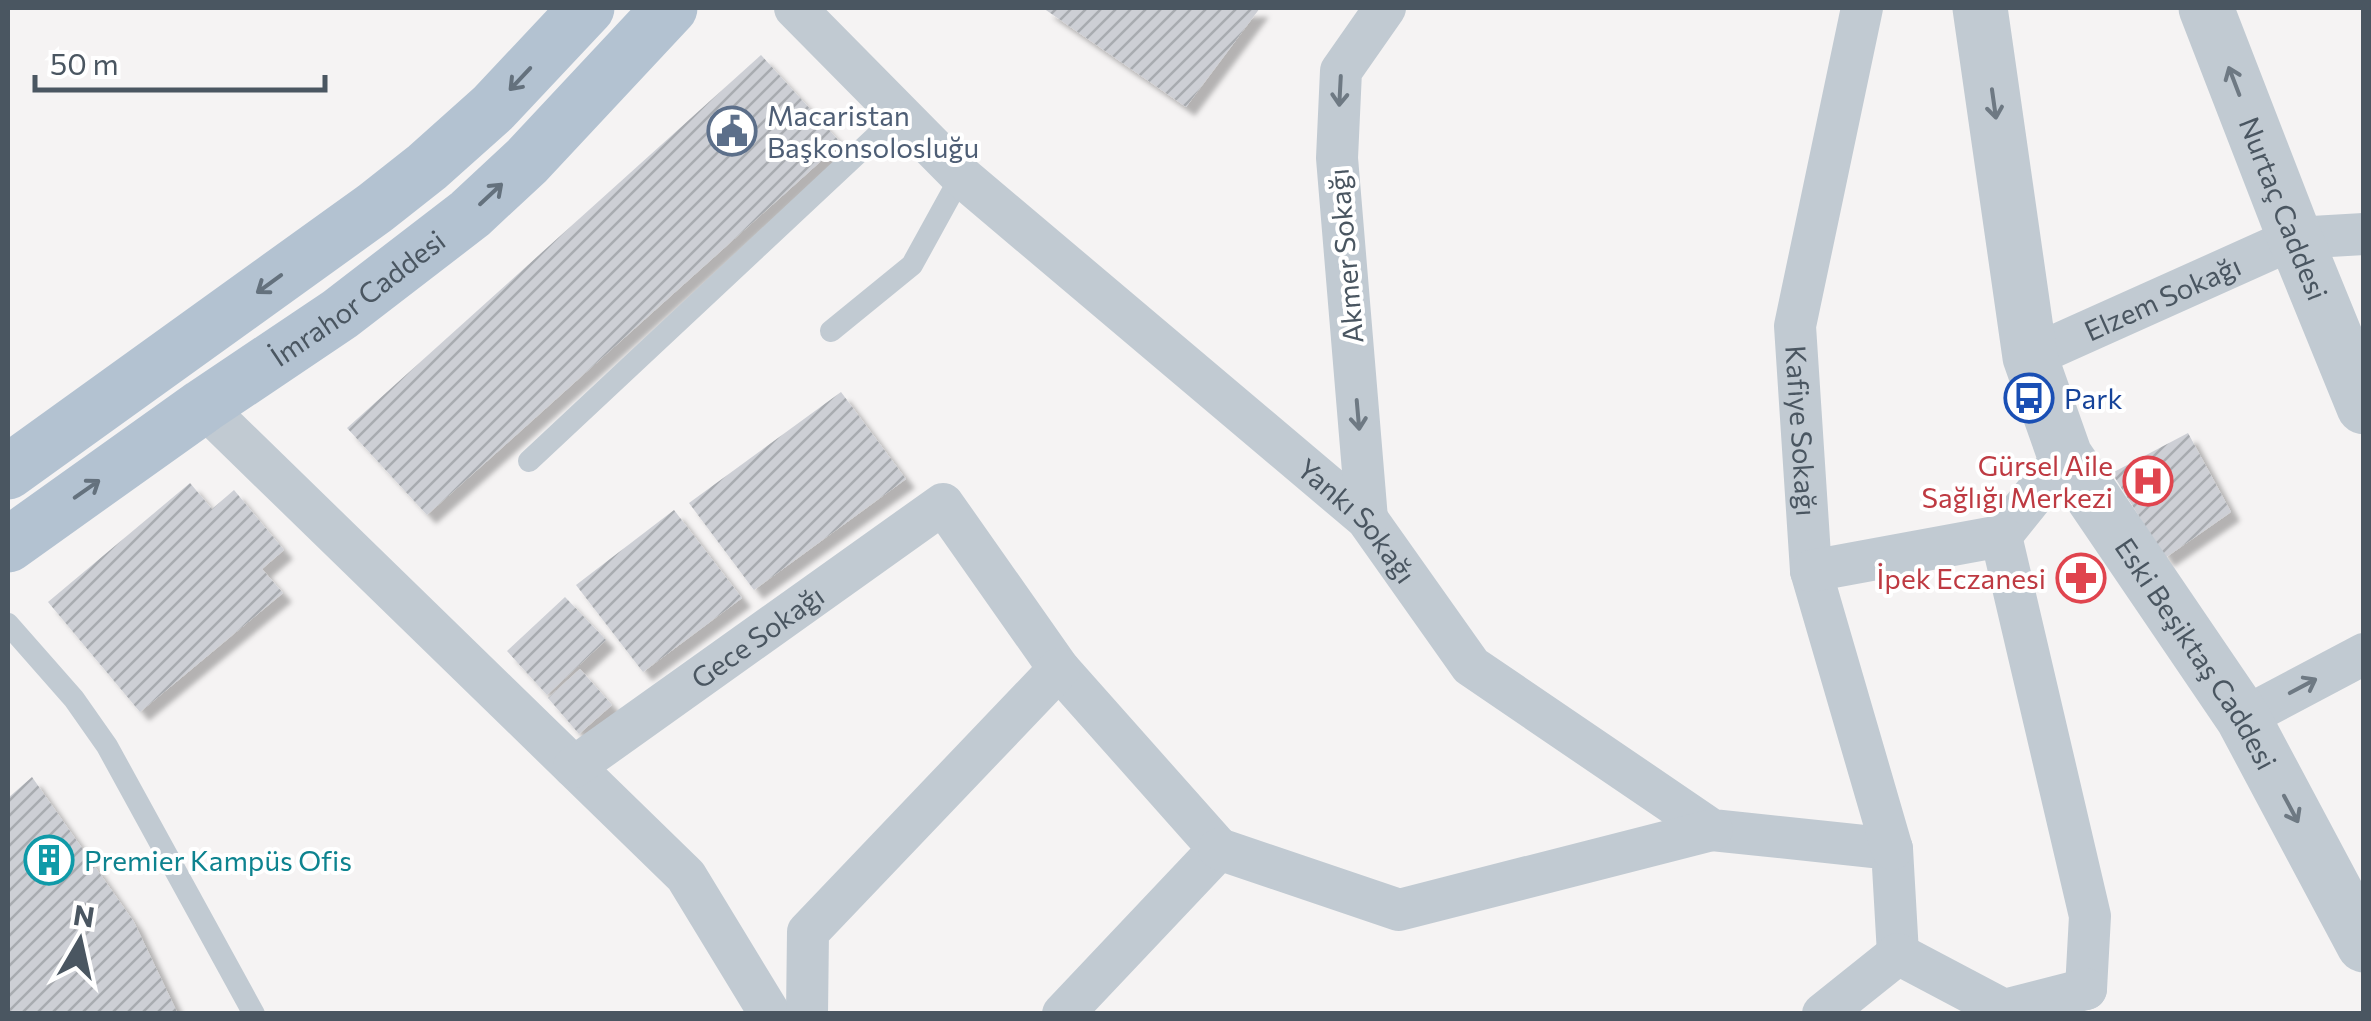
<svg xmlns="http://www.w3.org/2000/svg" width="2371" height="1021" viewBox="0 0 2371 1021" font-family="Commissioner,sans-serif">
	<defs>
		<pattern id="building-hatch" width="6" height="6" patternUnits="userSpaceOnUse" patternTransform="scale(2.5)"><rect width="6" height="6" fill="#cdcfd5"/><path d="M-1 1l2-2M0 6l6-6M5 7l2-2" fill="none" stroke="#a8abb0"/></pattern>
		<filter id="shadow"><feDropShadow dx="9" dy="9" stdDeviation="2.5" flood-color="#0004"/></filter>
	</defs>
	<rect width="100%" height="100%" fill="#f5f3f3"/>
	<path fill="url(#building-hatch)" filter="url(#shadow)" d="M 1043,8 L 1260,8 L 1186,107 Z
		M 761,55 L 841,143 L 427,515 L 347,428 Z
		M 841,392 L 906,479 L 754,590 L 689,503 Z
		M 2188,433 L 2231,512 L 2165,558 L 2112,473 Z
		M 190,483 L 212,509 L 234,490 L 284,550 L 262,569 L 283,593 L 140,712 L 48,602 Z
		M 674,510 L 742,598 L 643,672 L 576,585 Z
		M 565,597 L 606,640 L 547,695 L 507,651 Z
		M 580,669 L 612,705 L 579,734 L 548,698 Z
		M 32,777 L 134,922 L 178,1014 L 8,1014 L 8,798 Z"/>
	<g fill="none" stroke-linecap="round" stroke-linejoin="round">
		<path stroke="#c1cad2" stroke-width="22" d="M 831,331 L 912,265 L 961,176
			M 529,461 L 901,113
			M 8,624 L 74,699 L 107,746 L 254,1014"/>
		<g stroke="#c1cad2" stroke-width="42">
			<path id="s1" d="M 795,8 L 961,176 L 1367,519 L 1471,666 L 1712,830 L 1892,849 L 1898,954"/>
			<path id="s2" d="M 1862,8 L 1795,326 L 1811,571 L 1892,849"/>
			<path id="s3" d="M 2030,357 L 2295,238 L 2364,234"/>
			<path d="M 203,406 L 686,876 L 770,1014"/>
			<path d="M 1367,519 L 1337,158 L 1341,71 L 1385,8"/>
			<path d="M 2001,536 L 2065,456"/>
			<path d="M 1811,571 L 2001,536 L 2090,916 L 2086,989"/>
			<path d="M 2243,718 L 2364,654"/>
			<path id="s4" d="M 574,767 L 943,504 L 1059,669 L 1219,849 L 1063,1014"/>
			<path d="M 1219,849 L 1399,910 L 1712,830"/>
			<path d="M 807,1014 L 808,932 L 1059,669"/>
			<path d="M 1823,1014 L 1898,954 L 2004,1010 L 2086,989"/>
		</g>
		<g stroke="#c1cad2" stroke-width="55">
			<path id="s5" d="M 1980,8 L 2030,357 L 2065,456 L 2243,718 L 2364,945"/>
			<path id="s6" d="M 2206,8 L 2295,238 L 2364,407"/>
		</g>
		<g stroke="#b3c2d1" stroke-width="55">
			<path d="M 8,472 L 375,208 L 427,167 L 493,108 L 587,8"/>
			<path id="s7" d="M 8,545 L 203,406 L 340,314 L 470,214 L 527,161 L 670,8"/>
		</g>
	</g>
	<defs><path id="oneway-shaft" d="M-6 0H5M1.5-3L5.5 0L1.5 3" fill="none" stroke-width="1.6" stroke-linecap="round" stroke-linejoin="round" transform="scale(2.5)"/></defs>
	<g stroke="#64717d">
		<use href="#oneway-shaft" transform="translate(520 79) rotate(133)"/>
		<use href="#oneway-shaft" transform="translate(491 194) rotate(-43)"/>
		<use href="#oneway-shaft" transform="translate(269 284) rotate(144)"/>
		<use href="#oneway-shaft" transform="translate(87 489) rotate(-35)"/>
	</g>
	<g stroke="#6e7983">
		<use href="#oneway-shaft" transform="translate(2234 81) rotate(-111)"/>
		<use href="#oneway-shaft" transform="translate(1340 91) rotate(93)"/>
		<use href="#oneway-shaft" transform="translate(1994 104) rotate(82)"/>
		<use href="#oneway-shaft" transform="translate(1358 415) rotate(85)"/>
		<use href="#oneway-shaft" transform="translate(2303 686) rotate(-28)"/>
		<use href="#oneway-shaft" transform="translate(2291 809) rotate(62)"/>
	</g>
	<defs>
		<g id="civic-ring" transform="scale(2.5)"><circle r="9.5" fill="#fff" stroke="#5c6f8a" stroke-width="1.5"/><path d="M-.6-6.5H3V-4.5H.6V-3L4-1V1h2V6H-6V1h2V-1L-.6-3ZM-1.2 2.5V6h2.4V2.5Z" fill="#5c6f8a"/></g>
		<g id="bus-ring" transform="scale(2.5)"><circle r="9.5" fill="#fff" stroke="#1a4fb4" stroke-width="1.5"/><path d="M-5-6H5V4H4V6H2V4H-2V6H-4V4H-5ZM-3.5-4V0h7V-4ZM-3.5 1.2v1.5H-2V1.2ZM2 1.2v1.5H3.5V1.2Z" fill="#1a4fb4"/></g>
		<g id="hospital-ring" transform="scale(2.5)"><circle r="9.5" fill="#fff" stroke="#e0444e" stroke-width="1.5"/><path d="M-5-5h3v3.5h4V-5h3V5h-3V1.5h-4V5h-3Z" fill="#e0444e"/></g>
		<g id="pharmacy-ring" transform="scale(2.5)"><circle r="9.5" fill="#fff" stroke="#e0444e" stroke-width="1.5"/><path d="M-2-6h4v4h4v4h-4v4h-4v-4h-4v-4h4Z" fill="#e0444e"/></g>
		<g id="building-ring" transform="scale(2.5)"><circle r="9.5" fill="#fff" stroke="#0f9aa8" stroke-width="1.5"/><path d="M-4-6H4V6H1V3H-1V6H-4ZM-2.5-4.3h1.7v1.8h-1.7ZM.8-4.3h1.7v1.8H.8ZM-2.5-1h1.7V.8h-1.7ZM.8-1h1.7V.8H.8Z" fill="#0f9aa8"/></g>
	</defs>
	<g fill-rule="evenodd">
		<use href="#civic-ring" x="732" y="131"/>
		<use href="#bus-ring" x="2029" y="398"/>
		<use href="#hospital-ring" x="2148" y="481"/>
		<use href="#pharmacy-ring" x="2081" y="578"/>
		<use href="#building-ring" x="49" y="860"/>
	</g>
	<g text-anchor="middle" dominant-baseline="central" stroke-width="8" stroke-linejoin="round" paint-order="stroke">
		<g font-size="28" fill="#4e5e75" stroke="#fff" text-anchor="start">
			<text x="767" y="115">Macaristan<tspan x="767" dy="32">Başkonsolosluğu</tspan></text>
		</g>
		<g font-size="28" fill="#4a5661" stroke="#fff">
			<text stroke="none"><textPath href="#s6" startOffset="215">Nurtaç Caddesi</textPath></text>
			<text transform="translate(1345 256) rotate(-95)">Akmer Sokağı</text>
			<text stroke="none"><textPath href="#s7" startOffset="428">İmrahor Caddesi</textPath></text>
			<text stroke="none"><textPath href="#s3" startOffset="145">Elzem Sokağı</textPath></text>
			<text stroke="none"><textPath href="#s2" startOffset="430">Kafiye Sokağı</textPath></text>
			<text stroke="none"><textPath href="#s1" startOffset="762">Yankı Sokağı</textPath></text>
			<text stroke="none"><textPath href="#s4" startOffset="225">Gece Sokağı</textPath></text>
			<text stroke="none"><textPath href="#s5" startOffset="695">Eski Beşiktaş Caddesi</textPath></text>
		</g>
		<g font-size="28" fill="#164399" stroke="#fff" text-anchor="start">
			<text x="2064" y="398">Park</text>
		</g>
		<g font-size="28" fill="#be3a42" stroke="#fff" text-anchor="end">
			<text x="2113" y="465">Gürsel Aile<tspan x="2113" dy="32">Sağlığı Merkezi</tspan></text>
			<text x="2046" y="578">İpek Eczanesi</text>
		</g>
		<g font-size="28" fill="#0d838f" stroke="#fff" text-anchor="start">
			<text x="84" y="860">Premier Kampüs Ofis</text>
		</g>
	</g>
	<rect width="2371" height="1021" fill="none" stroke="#4a5661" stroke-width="20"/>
	<g transform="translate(80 941) rotate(9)" stroke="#ffffff" stroke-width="8" paint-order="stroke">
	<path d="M0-8L18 38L0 25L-18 38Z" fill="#4a5661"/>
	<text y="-15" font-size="28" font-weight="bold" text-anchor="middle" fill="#4a5661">N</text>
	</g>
	<path d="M35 75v15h290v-15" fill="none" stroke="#4a5661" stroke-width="5"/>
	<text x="50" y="75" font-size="30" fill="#4a5661" stroke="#ffffff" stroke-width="8" paint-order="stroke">50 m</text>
</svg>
